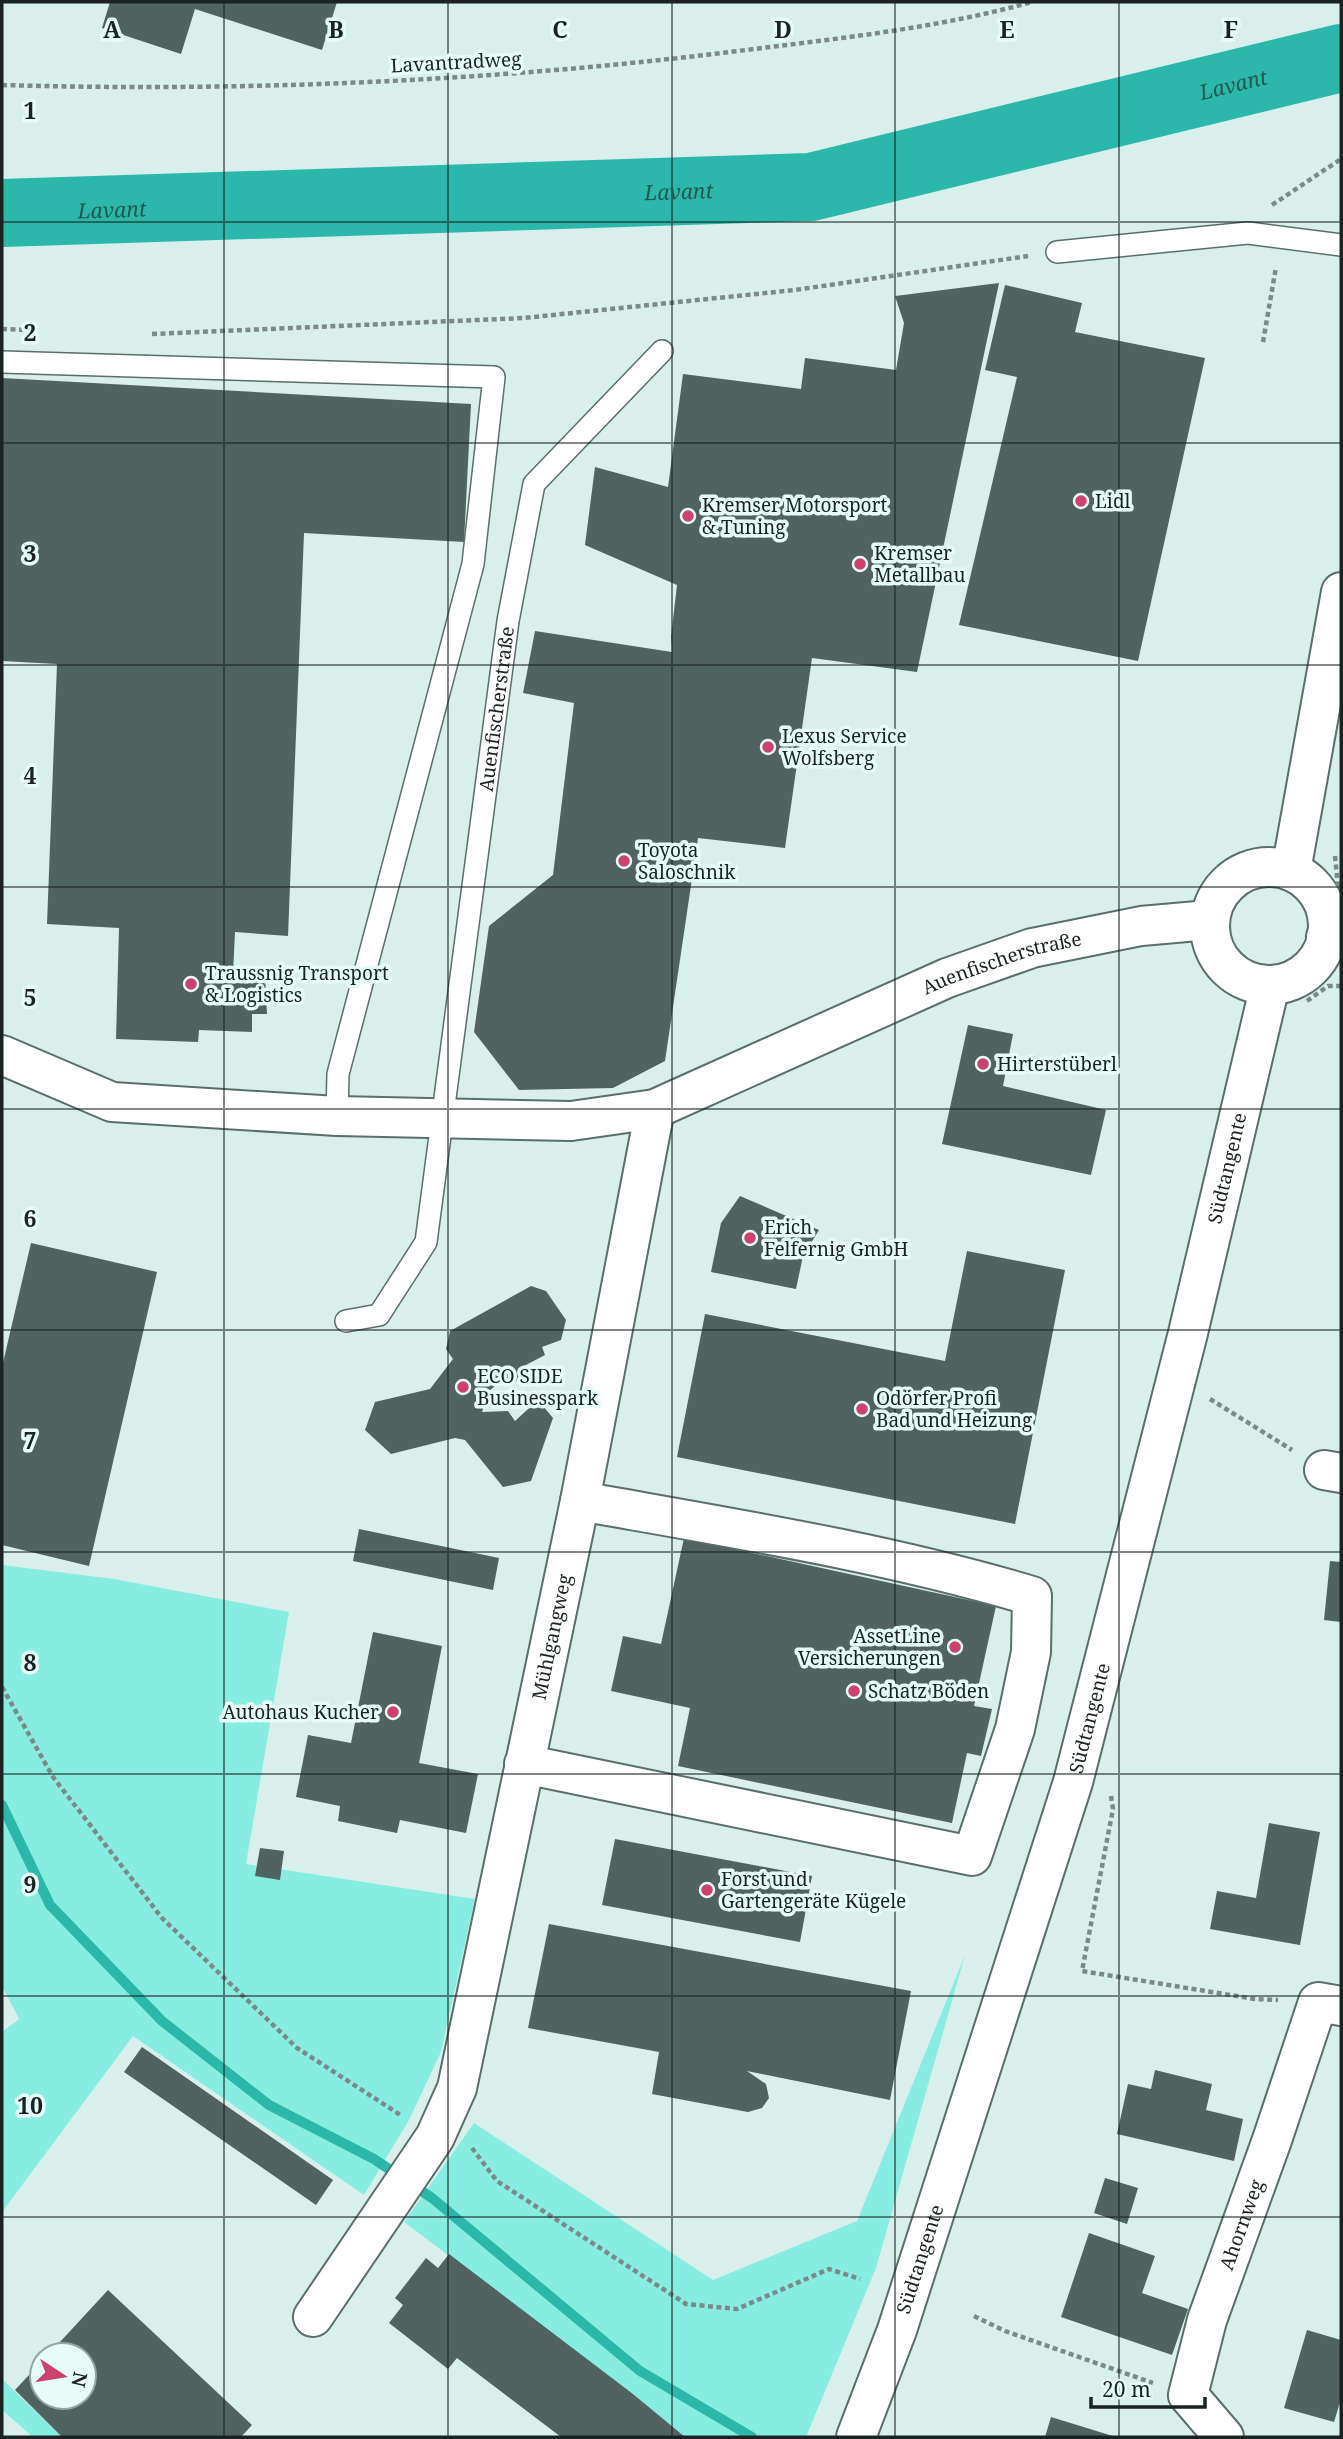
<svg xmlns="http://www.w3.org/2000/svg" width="1343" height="2439" viewBox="0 0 1343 2439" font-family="'Noto Serif',serif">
	<rect width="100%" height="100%" fill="#d9efeb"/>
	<path fill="#87ede1" d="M 2,1565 L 114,1579 L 289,1612 L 246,1864 L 475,1899 L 441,2052 L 409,2120 L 364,2195 L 133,2036 L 2,2212 L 2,2032 L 19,2019 L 2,1986 Z
		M 965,1955 L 876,2268 L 806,2437 L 685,2437 L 633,2394 L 404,2222 L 474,2123 L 713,2280 L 857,2221 Z
		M 2,2379 L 62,2437 L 33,2437 L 2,2410 Z"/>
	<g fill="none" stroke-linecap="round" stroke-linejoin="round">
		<path stroke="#2bb7aa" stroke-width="10" d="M 2,1805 L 50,1905 L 162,2021 L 269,2105 L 374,2159 L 432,2198 L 640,2371 L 752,2437"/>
		<path stroke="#2bb7aa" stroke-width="68" id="s1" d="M 2,213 L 811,187 L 1341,58"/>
	</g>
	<path fill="#506360" d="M 110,2 L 337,2 L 322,50 L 195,9 L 181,54 L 102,28 Z
		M 999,283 L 917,672 L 812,658 L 785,848 L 698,838 L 665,1061 L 613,1088 L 519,1090 L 474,1032 L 489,926 L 553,875 L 574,703 L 523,693 L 535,631 L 672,652 L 671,637 L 677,585 L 585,545 L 595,467 L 668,487 L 683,374 L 801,389 L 805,358 L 896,370 L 904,323 L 895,296 Z
		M 1005,285 L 1082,303 L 1075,332 L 1205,358 L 1138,661 L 959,625 L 1017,377 L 985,370 Z
		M 2,378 L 471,404 L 464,542 L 304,533 L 288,936 L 235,932 L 233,973 L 265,974 L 267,1014 L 252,1014 L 252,1032 L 199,1030 L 198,1042 L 116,1039 L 119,928 L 47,924 L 57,664 L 2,661 Z
		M 968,1025 L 1013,1034 L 1003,1086 L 1106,1110 L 1091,1175 L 942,1144 Z
		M 740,1196 L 819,1230 L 803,1256 L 796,1289 L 711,1272 L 721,1223 Z
		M 31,1243 L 157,1272 L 89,1566 L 2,1545 L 2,1367 Z
		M 967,1251 L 1065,1270 L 1015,1524 L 677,1457 L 705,1314 L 945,1361 Z
		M 531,1286 L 546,1291 L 566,1320 L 561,1340 L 542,1347 L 545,1355 L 524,1366 L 527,1373 L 511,1385 L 501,1381 L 489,1391 L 482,1412 L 508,1411 L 515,1421 L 538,1400 L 553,1418 L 531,1481 L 503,1487 L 465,1440 L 455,1438 L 391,1454 L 365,1430 L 375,1402 L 430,1389 L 453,1359 L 446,1349 L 450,1331 Z
		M 359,1529 L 499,1558 L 493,1590 L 353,1561 Z
		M 684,1538 L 996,1606 L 974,1706 L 992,1709 L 981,1756 L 967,1753 L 952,1823 L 678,1766 L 690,1708 L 611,1691 L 623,1636 L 661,1644 Z
		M 1330,1561 L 1341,1562 L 1341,1622 L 1324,1620 Z
		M 373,1632 L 442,1646 L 419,1763 L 478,1774 L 466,1833 L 400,1820 L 397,1833 L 338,1821 L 340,1806 L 296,1797 L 308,1735 L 351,1743 Z
		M 1269,1823 L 1320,1832 L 1300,1945 L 1210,1929 L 1217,1891 L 1256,1898 Z
		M 615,1839 L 812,1876 L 800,1942 L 602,1905 Z
		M 260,1848 L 284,1851 L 280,1880 L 255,1876 Z
		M 549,1924 L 911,1991 L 890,2100 L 747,2071 L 766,2084 L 769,2098 L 762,2108 L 748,2112 L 652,2094 L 659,2052 L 528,2028 Z
		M 142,2047 L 333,2180 L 316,2205 L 124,2072 Z
		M 1155,2070 L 1212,2084 L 1206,2110 L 1243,2119 L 1234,2161 L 1117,2134 L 1128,2084 L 1151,2089 Z
		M 1105,2178 L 1138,2188 L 1127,2224 L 1094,2213 Z
		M 1089,2233 L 1155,2256 L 1142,2293 L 1188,2309 L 1172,2355 L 1061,2317 Z
		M 449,2254 L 633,2394 L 685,2437 L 561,2437 L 457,2358 L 448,2369 L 389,2323 L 403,2305 L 395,2298 L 426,2258 L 438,2268 Z
		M 108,2290 L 252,2425 L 241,2437 L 62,2437 L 15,2390 L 42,2361 L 42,2397 L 84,2397 L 84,2355 L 48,2355 Z
		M 1307,2330 L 1341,2340 L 1341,2399 L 1334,2422 L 1284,2408 Z
		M 1051,2417 L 1116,2437 L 1045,2437 Z"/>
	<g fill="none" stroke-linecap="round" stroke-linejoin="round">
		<g stroke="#5a6e6b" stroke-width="24">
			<g id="lane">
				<path d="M 1057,252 L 1248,233 L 1341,245"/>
				<path d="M 2,362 L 494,377 L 473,564 L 338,1074 L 337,1116"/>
				<path id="s2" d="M 346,1321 L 379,1315 L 426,1242 L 508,621 L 534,484 L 662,351"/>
			</g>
		</g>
		<g stroke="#5a6e6b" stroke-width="42">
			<g id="street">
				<path d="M 1326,937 L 1341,940"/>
				<path id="s3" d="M 2,1055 L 112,1102 L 337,1116 L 571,1121 L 655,1109 L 947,978 L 1032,948 L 1141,926 L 1209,920"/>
				<path d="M 1324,1470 L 1341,1473"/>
				<path d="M 524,1764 L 972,1856 L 1015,1729 L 1031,1652 L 1032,1596 C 885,1552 731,1528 580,1501"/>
				<path id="s4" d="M 313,2317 L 435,2137 L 457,2088 L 580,1501 L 655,1109"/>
				<path id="s5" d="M 1224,2437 L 1188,2395 L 1207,2320 L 1272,2140 L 1318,2002 L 1341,2006"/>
			</g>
		</g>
		<g stroke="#5a6e6b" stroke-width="42">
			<g id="secondary">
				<circle cx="1269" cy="926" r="59"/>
				<path d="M 1291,871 L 1341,592"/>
				<path id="s6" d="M 856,2437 L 897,2330 L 1073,1782 L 1188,1333 L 1270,985"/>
			</g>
		</g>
		<path stroke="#7b8a87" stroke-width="4.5" stroke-dasharray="5 3.5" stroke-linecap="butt" d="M 2,85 C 250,92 500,81 746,50 C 842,38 938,28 1032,2
			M 1272,205 L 1341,159
			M 2,329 L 28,330
			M 152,334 L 524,318 L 795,290 L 1028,256
			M 1263,342 L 1276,267
			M 1335,856 L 1338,886 L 1341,888
			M 1307,1001 L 1328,986 L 1341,986
			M 1210,1399 L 1292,1450
			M 2,1687 L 53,1777 L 162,1918 L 297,2048 L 402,2116
			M 1111,1796 L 1113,1809 L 1082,1971 L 1255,1999 L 1278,2000
			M 472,2148 L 497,2181 L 686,2304 L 737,2309 L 829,2269 L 860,2279
			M 974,2316 L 1005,2331 L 1153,2383"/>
		<use href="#lane" stroke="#fff" stroke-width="21"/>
		<use href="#street" stroke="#fff" stroke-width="38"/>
		<use href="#secondary" stroke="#fff" stroke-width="38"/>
	</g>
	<path fill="none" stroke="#1b2322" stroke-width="2" stroke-opacity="0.55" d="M 224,2 L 224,2437M 448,2 L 448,2437M 672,2 L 672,2437M 895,2 L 895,2437M 1119,2 L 1119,2437M 2,222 L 1341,222M 2,443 L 1341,443M 2,665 L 1341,665M 2,887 L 1341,887M 2,1109 L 1341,1109M 2,1330 L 1341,1330M 2,1552 L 1341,1552M 2,1774 L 1341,1774M 2,1996 L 1341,1996M 2,2217 L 1341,2217"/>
	<g fill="#ce406d" stroke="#e6fcf9" stroke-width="2.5">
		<circle cx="1081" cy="501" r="7"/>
		<circle cx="688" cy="516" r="7"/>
		<circle cx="860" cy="564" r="7"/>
		<circle cx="768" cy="747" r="7"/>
		<circle cx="624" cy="861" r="7"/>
		<circle cx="191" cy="984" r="7"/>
		<circle cx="983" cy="1064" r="7"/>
		<circle cx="750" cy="1238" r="7"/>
		<circle cx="463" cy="1387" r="7"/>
		<circle cx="862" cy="1409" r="7"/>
		<circle cx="955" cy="1647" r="7"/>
		<circle cx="854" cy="1691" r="7"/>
		<circle cx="393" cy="1712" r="7"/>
		<circle cx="707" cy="1890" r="7"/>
	</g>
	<g text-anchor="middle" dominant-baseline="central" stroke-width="7" stroke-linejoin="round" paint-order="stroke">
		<g font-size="19" fill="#1b2322" stroke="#e6fcf9">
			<text transform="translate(456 62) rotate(-3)">Lavantradweg</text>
			<text stroke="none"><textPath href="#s2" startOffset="658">Auenfischerstraße</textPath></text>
			<text stroke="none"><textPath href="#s3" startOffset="1041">Auenfischerstraße</textPath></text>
			<text stroke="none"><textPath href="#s6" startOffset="1323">Südtangente</textPath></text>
			<text stroke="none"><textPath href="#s4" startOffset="732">Mühlgangweg</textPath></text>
			<text stroke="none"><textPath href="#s6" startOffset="756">Südtangente</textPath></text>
			<text stroke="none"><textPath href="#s5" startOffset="234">Ahornweg</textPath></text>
			<text stroke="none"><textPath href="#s6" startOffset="189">Südtangente</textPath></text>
		</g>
		<g font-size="19" fill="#1b2322" stroke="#e6fcf9" text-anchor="start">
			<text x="1095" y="501">Lidl</text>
			<text x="702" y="505">Kremser Motorsport<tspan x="702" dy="22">&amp; Tuning</tspan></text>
			<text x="874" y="553">Kremser<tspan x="874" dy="22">Metallbau</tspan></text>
			<text x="782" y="736">Lexus Service<tspan x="782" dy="22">Wolfsberg</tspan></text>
			<text x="638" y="850">Toyota<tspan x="638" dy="22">Saloschnik</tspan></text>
			<text x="205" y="973">Traussnig Transport<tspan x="205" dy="22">&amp; Logistics</tspan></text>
			<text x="997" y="1064">Hirterstüberl</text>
			<text x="764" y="1227">Erich<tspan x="764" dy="22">Felfernig GmbH</tspan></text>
			<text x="477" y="1376">ECO SIDE<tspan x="477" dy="22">Businesspark</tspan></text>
			<text x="876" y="1398">Odörfer Profi<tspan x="876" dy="22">Bad und Heizung</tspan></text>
			<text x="941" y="1636" text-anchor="end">AssetLine<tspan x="941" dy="22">Versicherungen</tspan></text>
			<text x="868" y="1691">Schatz Böden</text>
			<text x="379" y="1712" text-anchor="end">Autohaus Kucher</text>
			<text x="721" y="1879">Forst und<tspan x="721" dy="22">Gartengeräte Kügele</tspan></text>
		</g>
		<g font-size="21" font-style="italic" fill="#225852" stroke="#e6fcf9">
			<text stroke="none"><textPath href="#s1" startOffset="1244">Lavant</textPath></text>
			<text stroke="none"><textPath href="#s1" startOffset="677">Lavant</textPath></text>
			<text stroke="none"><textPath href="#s1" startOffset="110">Lavant</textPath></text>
		</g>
	</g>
	<g font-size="23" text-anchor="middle" font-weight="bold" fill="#1b2322" stroke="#e6fcf9" stroke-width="7" stroke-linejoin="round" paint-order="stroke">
		<text x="112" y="38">A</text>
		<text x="336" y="38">B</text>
		<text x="560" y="38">C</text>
		<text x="783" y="38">D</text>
		<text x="1007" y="38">E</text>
		<text x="1231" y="38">F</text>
		<text x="30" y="119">1</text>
		<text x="30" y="341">2</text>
		<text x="30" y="562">3</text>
		<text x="30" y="784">4</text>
		<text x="30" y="1006">5</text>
		<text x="30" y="1227">6</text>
		<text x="30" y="1449">7</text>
		<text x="30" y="1671">8</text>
		<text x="30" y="1893">9</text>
		<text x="30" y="2114">10</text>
	</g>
	<rect width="1343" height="2439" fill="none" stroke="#1b2322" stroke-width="7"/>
	<g transform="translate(63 2376) rotate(102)"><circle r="33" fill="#e6fcf9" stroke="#95a5a3" stroke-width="2"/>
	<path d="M0-5L12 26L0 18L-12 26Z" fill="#ce406d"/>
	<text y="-10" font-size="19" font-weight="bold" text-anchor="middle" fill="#1b2322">N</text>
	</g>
	<path d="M1091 2397v10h114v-10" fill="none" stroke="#1b2322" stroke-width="3.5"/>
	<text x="1102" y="2397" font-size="21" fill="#1b2322" stroke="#e6fcf9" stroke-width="5" paint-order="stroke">20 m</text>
</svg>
